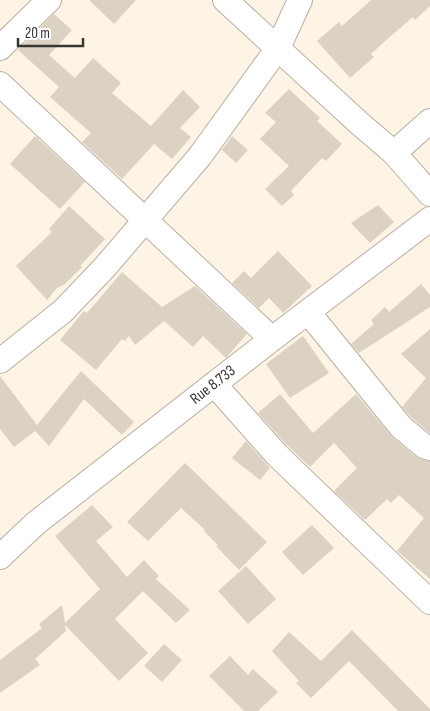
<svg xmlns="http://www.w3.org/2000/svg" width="430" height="711" viewBox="0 0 430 711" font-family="'Sofia Sans Condensed',sans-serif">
	<rect width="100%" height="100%" fill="#fdf4e5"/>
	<path fill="#dbd2c4" d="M 89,0 L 136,0 L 114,24 Z
		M 371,0 L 430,0 L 430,6 L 415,20 L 413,17 L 384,42 L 371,54 L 374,57 L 350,78 L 317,41 L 339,22 L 342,26 Z
		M 54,14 L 72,30 L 49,55 L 75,78 L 93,58 L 121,83 L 112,93 L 151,126 L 183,90 L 200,107 L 180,128 L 191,137 L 172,159 L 154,144 L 122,179 L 82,142 L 91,133 L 50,97 L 59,87 L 18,50 Z
		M 289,89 L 320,118 L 317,121 L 342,144 L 326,161 L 322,158 L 291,191 L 294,195 L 282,206 L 265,189 L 289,166 L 260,139 L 276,122 L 265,113 Z
		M 35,136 L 85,182 L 60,209 L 10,164 Z
		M 232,136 L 248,150 L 236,163 L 222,150 Z
		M 378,205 L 394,222 L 370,243 L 351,223 Z
		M 69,206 L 105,239 L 80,266 L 82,267 L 65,284 L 57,288 L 47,300 L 16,266 L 52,232 L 49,229 Z
		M 278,251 L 312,286 L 283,313 L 269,298 L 259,308 L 232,283 L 244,271 L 251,278 Z
		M 122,272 L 162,307 L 195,286 L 247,334 L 226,358 L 203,336 L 193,347 L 164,321 L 135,345 L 129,336 L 125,341 L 122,339 L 96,370 L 60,340 L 84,311 L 87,313 Z
		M 421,284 L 430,295 L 430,307 L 359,353 L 351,344 L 374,324 L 371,320 L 385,307 L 389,312 Z
		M 430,329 L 430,433 L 411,417 L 402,407 L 426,378 L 401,354 Z
		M 303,336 L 329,373 L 290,398 L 266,364 Z
		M 81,371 L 134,422 L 122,435 L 84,399 L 49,446 L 35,431 L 14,447 L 0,429 L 0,376 L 37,425 Z
		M 280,394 L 313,433 L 356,394 L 392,437 L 416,457 L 430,461 L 430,579 L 397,551 L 424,518 L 399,495 L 391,503 L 387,499 L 365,520 L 334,491 L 357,468 L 334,443 L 310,467 L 287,445 L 258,413 Z
		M 246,441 L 270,468 L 260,480 L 232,458 Z
		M 185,463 L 267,542 L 239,570 L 216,546 L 218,545 L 204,531 L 205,530 L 181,508 L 148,541 L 127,522 Z
		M 92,505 L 113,527 L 96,541 L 127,577 L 144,560 L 159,576 L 156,579 L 190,610 L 176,623 L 143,591 L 115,619 L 148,653 L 119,681 L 65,625 L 66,631 L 35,659 L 40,665 L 0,693 L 0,660 L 42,628 L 39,624 L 62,605 L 65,623 L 100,589 L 55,536 Z
		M 312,525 L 334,548 L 303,575 L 282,552 Z
		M 246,566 L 276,599 L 248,624 L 218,591 Z
		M 352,630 L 430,709 L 430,711 L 398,711 L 349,661 L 311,698 L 296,683 L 299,681 L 272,651 L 289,632 L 321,661 Z
		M 164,644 L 182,660 L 162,682 L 144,666 Z
		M 230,656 L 248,675 L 253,669 L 278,692 L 258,711 L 244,711 L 209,676 Z"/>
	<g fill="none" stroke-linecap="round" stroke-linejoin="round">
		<g stroke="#b8afa2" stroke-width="26">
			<path id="minor" d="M 225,0 L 359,123 L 394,153 L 430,121
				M 0,48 L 49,0
				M 0,84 L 272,339
				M 394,153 L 430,194
				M 308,312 L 401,427 L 424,446 L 430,448
				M 0,361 L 63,311 L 105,267 L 200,156 L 278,48 L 300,0
				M 214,384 L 277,455 L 430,602
				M 0,557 L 36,523 L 272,339 L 430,219"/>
		</g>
		<use href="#minor" stroke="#fff" stroke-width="24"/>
	</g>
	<g text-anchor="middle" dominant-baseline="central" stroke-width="4" stroke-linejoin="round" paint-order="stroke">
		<g font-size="16" fill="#3a3731" stroke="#fff">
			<text transform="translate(213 385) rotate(-38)">Rue 8.733</text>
		</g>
	</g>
	<path d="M18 38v8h65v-8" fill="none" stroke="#3a3731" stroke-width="2.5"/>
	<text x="25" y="38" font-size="15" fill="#3a3731" stroke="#ffffff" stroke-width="4" paint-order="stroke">20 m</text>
</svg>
